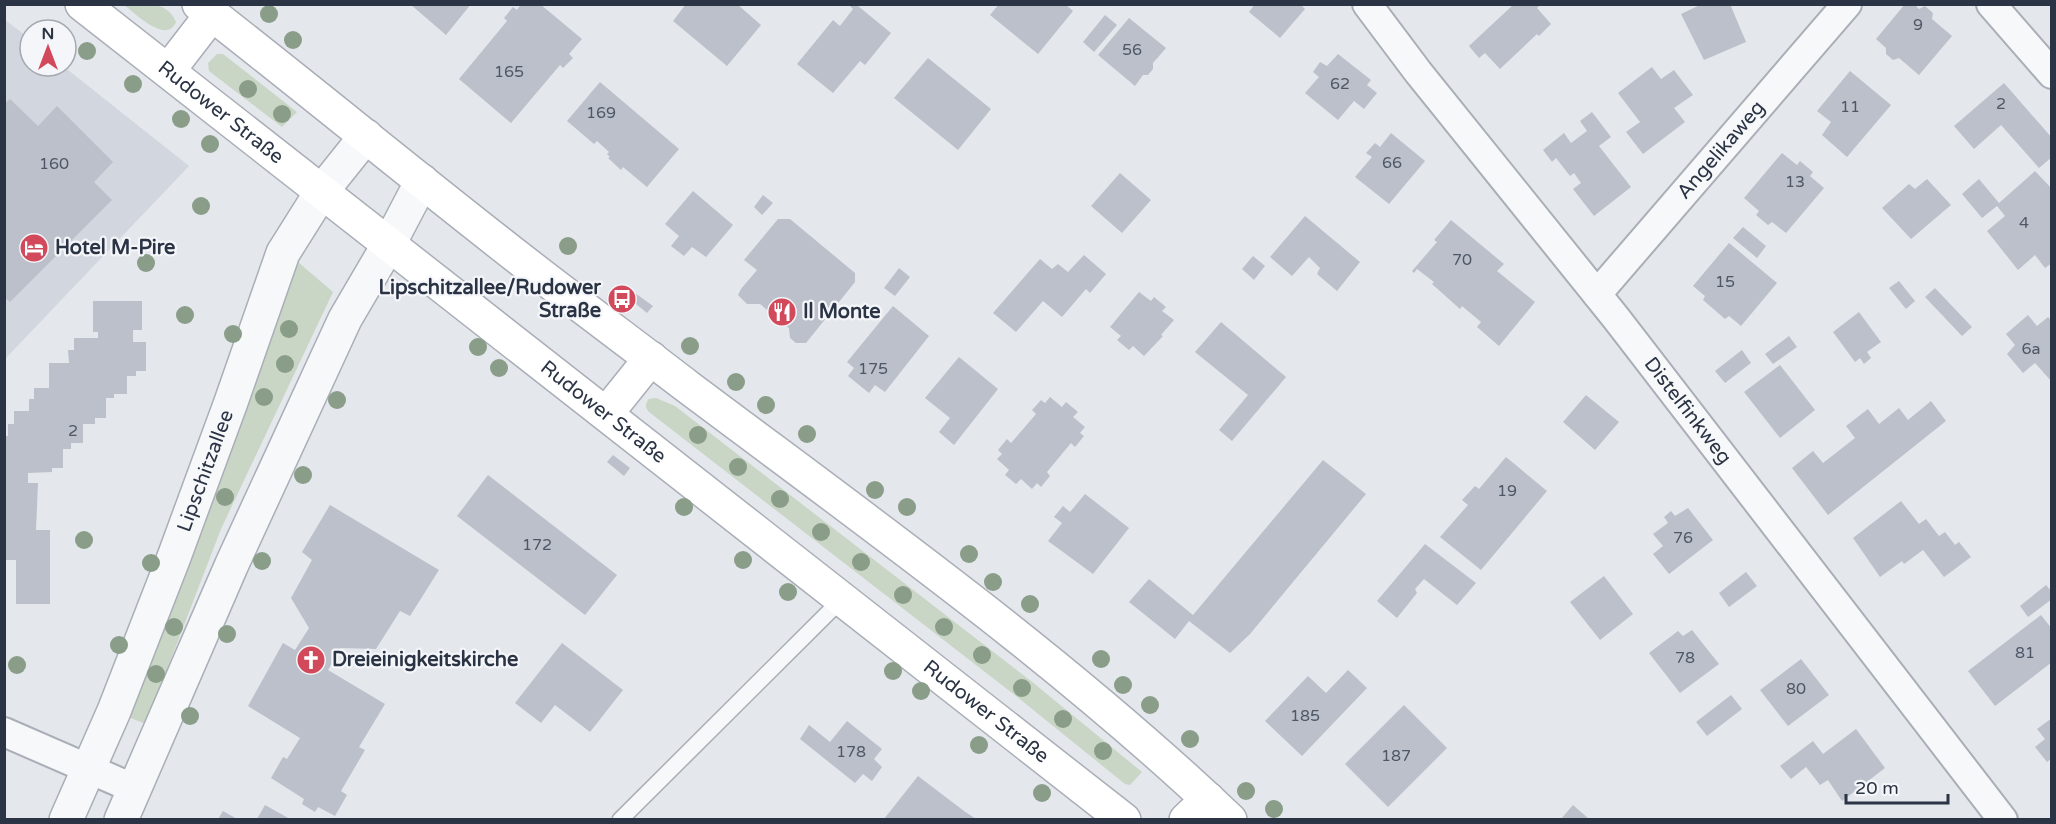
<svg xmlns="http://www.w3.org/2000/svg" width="2056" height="824" viewBox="0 0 2056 824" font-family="'Varela Round',sans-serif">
	<rect width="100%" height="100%" fill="#e4e7ec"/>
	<path fill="#d2d6de" d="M 4,19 L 30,39 L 30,66 L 63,66 L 189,166 L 5,359 Z"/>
	<path fill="#c9d6c5" d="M 124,5 C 143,4 167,0 176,22 C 166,45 135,13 124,5 Z
		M 217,54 L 223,54 L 297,112 L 282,127 L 209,71 L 208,63 Z
		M 298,262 L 333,292 L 221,529 L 146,724 L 128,717 L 207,516 Z
		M 656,398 L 675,406 L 1031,681 L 1142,772 L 1130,785 L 1125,784 L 1016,696 L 649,412 C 645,408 645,403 649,399 Z"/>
	<path fill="#bbc0ca" d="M 410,4 L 471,4 L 446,35 Z
		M 521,4 L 540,4 L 582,39 L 569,54 L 573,58 L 563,68 L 560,65 L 511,123 L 459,79 L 507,21 L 504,18 L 513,7 L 517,10 Z
		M 686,4 L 737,4 L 761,25 L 727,66 L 673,21 Z
		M 848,4 L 859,4 L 858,6 L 891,33 L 865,65 L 860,61 L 833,93 L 797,64 L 833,20 L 840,26 L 853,9 Z
		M 999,4 L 1065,4 L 1073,11 L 1038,54 L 990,15 Z
		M 1255,4 L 1300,4 L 1305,9 L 1280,38 L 1249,12 Z
		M 1514,4 L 1541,4 L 1537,8 L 1551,24 L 1539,36 L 1537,34 L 1500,69 L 1485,53 L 1479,58 L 1469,46 Z
		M 1702,4 L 1730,4 L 1746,42 L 1704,60 L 1681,14 Z
		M 1905,4 L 1914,4 L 1919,9 L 1925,6 L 1933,13 L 1932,19 L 1952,36 L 1919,75 L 1899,58 L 1893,60 L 1886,54 L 1886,48 L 1876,39 Z
		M 1105,15 L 1117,25 L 1094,52 L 1083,42 Z
		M 1129,18 L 1166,48 L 1153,63 L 1153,69 L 1148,75 L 1143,75 L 1135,86 L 1098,55 Z
		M 1338,54 L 1371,80 L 1367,85 L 1377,93 L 1364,109 L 1354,101 L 1338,120 L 1305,93 L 1319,77 L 1313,72 L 1320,62 L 1327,66 Z
		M 928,58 L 991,109 L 958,150 L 894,98 Z
		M 1652,67 L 1661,79 L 1674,70 L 1693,95 L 1674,108 L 1685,122 L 1643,154 L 1626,132 L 1640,122 L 1618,93 Z
		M 1850,71 L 1891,105 L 1847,157 L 1822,135 L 1831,122 L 1817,111 Z
		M 600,82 L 679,149 L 647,187 L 623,167 L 621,170 L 608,158 L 610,157 L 607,154 L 609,152 L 597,141 L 594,144 L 567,121 Z
		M 2004,83 L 2052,138 L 2052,157 L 2039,168 L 2001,125 L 1974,149 L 1954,126 Z
		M 10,99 L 38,126 L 57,106 L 113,162 L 94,182 L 112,200 L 10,302 L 4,297 L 4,104 Z
		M 1592,112 L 1611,137 L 1599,146 L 1631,187 L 1594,216 L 1573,189 L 1581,183 L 1574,173 L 1570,176 L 1556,158 L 1552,162 L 1543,150 L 1564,133 L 1571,143 L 1587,131 L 1580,121 Z
		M 1391,133 L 1425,161 L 1389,204 L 1355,177 L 1372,157 L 1366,153 L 1375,143 L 1380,147 Z
		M 1782,153 L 1797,165 L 1800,161 L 1813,172 L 1810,176 L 1824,188 L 1786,233 L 1772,222 L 1768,225 L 1756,215 L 1759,211 L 1744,198 Z
		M 2035,171 L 2052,189 L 2052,263 L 2045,268 L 2035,255 L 2018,270 L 1987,231 L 2005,216 L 1997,206 L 1982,218 L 1962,194 L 1979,179 L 1999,203 Z
		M 1120,173 L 1151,200 L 1122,233 L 1091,206 Z
		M 1927,179 L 1951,205 L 1911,239 L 1882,208 L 1909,184 L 1915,189 Z
		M 693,191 L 733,225 L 706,257 L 692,247 L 684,256 L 671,246 L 679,236 L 665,224 Z
		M 763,195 L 773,203 L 762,215 L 754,207 Z
		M 1305,216 L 1360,262 L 1337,291 L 1317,274 L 1320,268 L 1309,257 L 1292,276 L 1270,257 Z
		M 778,219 L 790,219 L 855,273 L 855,282 L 806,343 L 796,343 L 790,338 L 789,328 L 760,304 L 747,304 L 738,295 L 741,289 L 757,270 L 744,260 Z
		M 1451,220 L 1504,264 L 1497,271 L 1535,302 L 1499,346 L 1477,327 L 1481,322 L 1462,306 L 1460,309 L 1432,284 L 1434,282 L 1417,269 L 1414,273 L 1412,271 L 1437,242 L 1434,240 Z
		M 1743,227 L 1766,246 L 1757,258 L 1733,238 Z
		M 1729,243 L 1777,283 L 1741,326 L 1729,316 L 1725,319 L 1703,300 L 1705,296 L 1693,286 Z
		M 1084,255 L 1106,274 L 1090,293 L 1086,289 L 1062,317 L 1043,301 L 1016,332 L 993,313 L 1040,259 L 1052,269 L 1058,264 L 1068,272 Z
		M 1253,256 L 1265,266 L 1254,280 L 1242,269 Z
		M 899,268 L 910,277 L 895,296 L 884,288 Z
		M 1899,281 L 1915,301 L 1906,309 L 1889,288 Z
		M 1935,288 L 1972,327 L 1962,336 L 1925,297 Z
		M 1139,292 L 1151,301 L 1154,297 L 1166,307 L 1162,311 L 1174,320 L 1161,335 L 1163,336 L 1144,356 L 1133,346 L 1129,350 L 1117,340 L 1121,336 L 1110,327 Z
		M 635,293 L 653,306 L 647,313 L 630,299 Z
		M 93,301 L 142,301 L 142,330 L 133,330 L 133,342 L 146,342 L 146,371 L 136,371 L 136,376 L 127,376 L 127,394 L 114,394 L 114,398 L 106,398 L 106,418 L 95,418 L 95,424 L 83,424 L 83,443 L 71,443 L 71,449 L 63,449 L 63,468 L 52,468 L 52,472 L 28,473 L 28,483 L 38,483 L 36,530 L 50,530 L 50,604 L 16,604 L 16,560 L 4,560 L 4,436 L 8,436 L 8,424 L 14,424 L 14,411 L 29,411 L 29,399 L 34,399 L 34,388 L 49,388 L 49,363 L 69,363 L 68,350 L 74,350 L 74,338 L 98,338 L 98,332 L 93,332 Z
		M 893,306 L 929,336 L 885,392 L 875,385 L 869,393 L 848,376 L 854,368 L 847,362 Z
		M 1859,312 L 1881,342 L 1867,352 L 1871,358 L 1864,364 L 1860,358 L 1855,362 L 1833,332 Z
		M 2028,315 L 2037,326 L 2048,317 L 2052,321 L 2052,382 L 2035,363 L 2023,373 L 2007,354 L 2015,345 L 2006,334 Z
		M 1221,322 L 1286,377 L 1232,441 L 1219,430 L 1248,395 L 1195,352 Z
		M 1789,336 L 1797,347 L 1773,364 L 1765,354 Z
		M 1742,350 L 1751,363 L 1725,383 L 1715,371 Z
		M 959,357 L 998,389 L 954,445 L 939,432 L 950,418 L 925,398 Z
		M 1780,365 L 1815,410 L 1780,438 L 1744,392 Z
		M 1586,395 L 1619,422 L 1595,450 L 1563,422 Z
		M 1050,397 L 1062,407 L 1066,402 L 1078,412 L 1073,417 L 1085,427 L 1080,433 L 1084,436 L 1075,447 L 1071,443 L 1047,472 L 1050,476 L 1041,487 L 1037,483 L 1032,489 L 1021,479 L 1016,484 L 1005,475 L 1009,470 L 997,459 L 1002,454 L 998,450 L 1007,439 L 1011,443 L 1036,414 L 1032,410 L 1041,400 L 1045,403 Z
		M 1931,401 L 1946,421 L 1828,515 L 1792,468 L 1813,451 L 1823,463 L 1855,438 L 1846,426 L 1868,409 L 1879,424 L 1899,408 L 1908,420 Z
		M 613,455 L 630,468 L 624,476 L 607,462 Z
		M 1506,457 L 1547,491 L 1481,570 L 1440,537 L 1468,505 L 1462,500 L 1475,486 L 1479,489 Z
		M 1323,460 L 1366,494 L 1250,634 L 1230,653 L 1189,621 L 1175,639 L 1129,602 L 1149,579 L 1193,615 Z
		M 488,475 L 617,575 L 585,615 L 457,516 Z
		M 1085,494 L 1129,528 L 1093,574 L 1048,541 L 1062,523 L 1054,517 L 1063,506 L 1070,512 Z
		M 1901,501 L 1919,524 L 1926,519 L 1939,536 L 1945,532 L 1955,545 L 1959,542 L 1971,557 L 1944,577 L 1923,550 L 1904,564 L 1902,561 L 1880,577 L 1853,538 Z
		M 330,505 L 439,570 L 410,616 L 400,611 L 376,649 L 341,648 L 328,670 L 385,704 L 359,747 L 365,750 L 341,791 L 347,795 L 335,816 L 318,807 L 315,812 L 302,804 L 304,799 L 271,778 L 283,757 L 287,759 L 300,738 L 248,706 L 283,643 L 295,650 L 309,628 L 291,598 L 312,560 L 302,552 Z
		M 1688,508 L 1713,540 L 1669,574 L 1653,554 L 1663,546 L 1653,534 L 1668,523 L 1664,517 L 1671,511 L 1675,516 Z
		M 1425,544 L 1476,583 L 1457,605 L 1424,579 L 1415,589 L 1417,593 L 1397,618 L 1377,601 Z
		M 1746,572 L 1757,586 L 1729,607 L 1719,593 Z
		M 1604,576 L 1633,614 L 1600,640 L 1570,602 Z
		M 2046,585 L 2052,592 L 2052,599 L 2028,617 L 2020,606 Z
		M 2041,615 L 2052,629 L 2052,662 L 1995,706 L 1968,671 Z
		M 1692,630 L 1719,664 L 1680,693 L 1649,653 L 1678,631 L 1683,636 Z
		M 562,643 L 623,690 L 590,732 L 555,705 L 541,723 L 515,703 Z
		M 1801,659 L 1829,695 L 1788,726 L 1760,690 Z
		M 1348,670 L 1367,688 L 1302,756 L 1265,721 L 1308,676 L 1326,693 Z
		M 1731,695 L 1742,709 L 1707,736 L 1696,722 Z
		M 1404,705 L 1447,748 L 1388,807 L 1345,764 Z
		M 2052,718 L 2052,758 L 2047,762 L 2035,747 L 2045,739 L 2037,729 Z
		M 847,721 L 882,749 L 874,759 L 882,767 L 872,781 L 863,774 L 855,783 L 800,739 L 809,725 L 830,742 Z
		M 1856,729 L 1885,768 L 1842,801 L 1828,780 L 1820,785 L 1806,767 L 1791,779 L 1780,766 L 1813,741 L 1823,754 Z
		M 918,776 L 964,811 L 976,819 L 884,819 Z
		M 265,805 L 290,819 L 257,819 Z
		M 1573,805 L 1589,819 L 1561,819 Z
		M 223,811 L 237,819 L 218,819 Z"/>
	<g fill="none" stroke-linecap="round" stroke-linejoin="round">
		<g stroke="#a9aeb7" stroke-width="18">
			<path id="service" d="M 620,820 L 842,599"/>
		</g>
		<g stroke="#a9aeb7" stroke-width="32">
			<g id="minor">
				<path id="s1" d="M 1367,4 L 1418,72 L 1616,318 L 2003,820"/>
				<path d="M 1991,4 L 2052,74"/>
				<path id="s2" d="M 1597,294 L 1847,4"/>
				<path d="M 4,732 L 135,789"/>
			</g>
		</g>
		<g stroke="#a9aeb7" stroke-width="36">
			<g id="tertiary">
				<path id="s3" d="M 66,820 L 114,711 L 174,557 L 231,402 L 283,253 L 322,191 L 366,136"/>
				<path d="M 121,820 L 232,564 L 345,319 L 389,244 L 422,181"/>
			</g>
		</g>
		<g stroke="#a9aeb7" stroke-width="36">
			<g id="secondary">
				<path id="s4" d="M 82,4 L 1124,820"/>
				<path d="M 199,4 C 307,88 412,175 520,259 C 575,302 632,344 688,387 C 872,525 1063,661 1230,820"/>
				<path d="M 168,71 L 212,14"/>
				<path d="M 606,414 L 651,358"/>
				<path d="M 1186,820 L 1208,799"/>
			</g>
		</g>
		<use href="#service" stroke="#f7f8fa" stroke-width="15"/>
		<use href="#minor" stroke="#f7f8fa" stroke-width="28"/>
		<use href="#tertiary" stroke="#f7f8fa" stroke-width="33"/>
		<use href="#secondary" stroke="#fff" stroke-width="33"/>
	</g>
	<g fill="#899d89">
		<circle cx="269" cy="14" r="9"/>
		<circle cx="293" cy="40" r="9"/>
		<circle cx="87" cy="51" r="9"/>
		<circle cx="133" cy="84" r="9"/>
		<circle cx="248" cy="89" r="9"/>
		<circle cx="282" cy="114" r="9"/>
		<circle cx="181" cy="119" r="9"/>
		<circle cx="210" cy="144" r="9"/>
		<circle cx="201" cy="206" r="9"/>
		<circle cx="568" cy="246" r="9"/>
		<circle cx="146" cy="263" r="9"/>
		<circle cx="185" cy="315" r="9"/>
		<circle cx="289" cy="329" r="9"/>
		<circle cx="233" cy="334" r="9"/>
		<circle cx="690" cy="346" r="9"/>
		<circle cx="478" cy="347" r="9"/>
		<circle cx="285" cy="364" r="9"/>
		<circle cx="499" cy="368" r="9"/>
		<circle cx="736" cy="382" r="9"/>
		<circle cx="264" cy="397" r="9"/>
		<circle cx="337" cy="400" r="9"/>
		<circle cx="766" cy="405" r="9"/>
		<circle cx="807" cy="434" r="9"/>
		<circle cx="698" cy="435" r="9"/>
		<circle cx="738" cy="467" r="9"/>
		<circle cx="303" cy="475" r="9"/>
		<circle cx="875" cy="490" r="9"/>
		<circle cx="225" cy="497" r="9"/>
		<circle cx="780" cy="499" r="9"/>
		<circle cx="684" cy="507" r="9"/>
		<circle cx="907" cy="507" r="9"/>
		<circle cx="821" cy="532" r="9"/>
		<circle cx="84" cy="540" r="9"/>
		<circle cx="969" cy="554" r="9"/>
		<circle cx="743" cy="560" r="9"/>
		<circle cx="262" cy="561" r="9"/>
		<circle cx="861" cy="562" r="9"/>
		<circle cx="151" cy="563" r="9"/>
		<circle cx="993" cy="582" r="9"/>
		<circle cx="788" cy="592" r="9"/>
		<circle cx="903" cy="595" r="9"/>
		<circle cx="1030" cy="604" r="9"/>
		<circle cx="174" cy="627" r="9"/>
		<circle cx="944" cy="627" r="9"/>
		<circle cx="227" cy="634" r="9"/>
		<circle cx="119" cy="645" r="9"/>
		<circle cx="982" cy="655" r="9"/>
		<circle cx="1101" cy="659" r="9"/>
		<circle cx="17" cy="665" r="9"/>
		<circle cx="893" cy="671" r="9"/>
		<circle cx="156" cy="674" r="9"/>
		<circle cx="1123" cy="685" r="9"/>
		<circle cx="1022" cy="688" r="9"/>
		<circle cx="921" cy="691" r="9"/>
		<circle cx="1150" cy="705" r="9"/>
		<circle cx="190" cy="716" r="9"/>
		<circle cx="1063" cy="719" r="9"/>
		<circle cx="1190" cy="739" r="9"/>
		<circle cx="979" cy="745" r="9"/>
		<circle cx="1103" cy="751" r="9"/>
		<circle cx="1246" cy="791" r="9"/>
		<circle cx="1042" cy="793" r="9"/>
		<circle cx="1274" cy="809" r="9"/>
	</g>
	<defs>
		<g id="hotel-disc" transform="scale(1.5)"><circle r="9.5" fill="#d1495b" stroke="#f4f6f9"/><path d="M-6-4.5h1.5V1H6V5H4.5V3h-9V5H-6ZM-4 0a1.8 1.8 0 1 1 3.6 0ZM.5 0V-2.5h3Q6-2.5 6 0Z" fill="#fff"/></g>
		<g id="bus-disc" transform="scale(1.5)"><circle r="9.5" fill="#d1495b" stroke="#f4f6f9"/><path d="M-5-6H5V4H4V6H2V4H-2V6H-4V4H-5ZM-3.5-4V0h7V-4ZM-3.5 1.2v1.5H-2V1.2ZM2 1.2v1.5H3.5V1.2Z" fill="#fff"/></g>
		<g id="restaurant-disc" transform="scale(1.5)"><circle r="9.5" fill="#d1495b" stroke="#f4f6f9"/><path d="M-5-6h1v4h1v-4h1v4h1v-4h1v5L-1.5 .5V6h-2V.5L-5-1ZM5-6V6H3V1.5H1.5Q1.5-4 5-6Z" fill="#fff"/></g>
		<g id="church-disc" transform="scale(1.5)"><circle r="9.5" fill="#d1495b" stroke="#f4f6f9"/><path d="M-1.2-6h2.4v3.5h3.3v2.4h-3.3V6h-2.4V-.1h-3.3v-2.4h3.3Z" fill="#fff"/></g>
	</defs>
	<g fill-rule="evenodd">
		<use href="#hotel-disc" x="34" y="248"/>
		<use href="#bus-disc" x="622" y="299"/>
		<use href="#restaurant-disc" x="782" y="312"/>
		<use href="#church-disc" x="311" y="660"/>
	</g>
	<g text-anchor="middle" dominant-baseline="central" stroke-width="4.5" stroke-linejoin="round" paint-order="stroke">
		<g font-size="16" fill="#4f5766">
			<text x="1918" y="25">9</text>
			<text x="1132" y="50">56</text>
			<text x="509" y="72">165</text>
			<text x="1340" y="84">62</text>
			<text x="2001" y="104">2</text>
			<text x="1850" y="107">11</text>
			<text x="601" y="113">169</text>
			<text x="1392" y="163">66</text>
			<text x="54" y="164">160</text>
			<text x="1795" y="182">13</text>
			<text x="2024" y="223">4</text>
			<text x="1462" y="260">70</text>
			<text x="1725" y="282">15</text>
			<text x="2031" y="349">6a</text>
			<text x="873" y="369">175</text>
			<text x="73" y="431">2</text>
			<text x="1507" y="491">19</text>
			<text x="1683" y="538">76</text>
			<text x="537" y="545">172</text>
			<text x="2025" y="653">81</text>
			<text x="1685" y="658">78</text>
			<text x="1796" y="689">80</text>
			<text x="1305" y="716">185</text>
			<text x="851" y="752">178</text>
			<text x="1396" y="756">187</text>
		</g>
		<g font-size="20" fill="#2b3445" stroke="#f4f6f9">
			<text stroke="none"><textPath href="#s4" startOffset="176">Rudower Straße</textPath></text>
			<text stroke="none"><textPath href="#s2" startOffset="190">Angelikaweg</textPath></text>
			<text stroke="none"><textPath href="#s1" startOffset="518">Distelfinkweg</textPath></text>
			<text stroke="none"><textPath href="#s4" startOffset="662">Rudower Straße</textPath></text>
			<text stroke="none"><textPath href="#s3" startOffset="376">Lipschitzallee</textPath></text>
			<text stroke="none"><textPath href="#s4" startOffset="1148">Rudower Straße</textPath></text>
		</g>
		<g font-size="20" font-weight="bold" fill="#2b3445" stroke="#f4f6f9" text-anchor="start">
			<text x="55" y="248">Hotel M-Pire</text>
			<text x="601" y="288" text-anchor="end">Lipschitzallee/Rudower<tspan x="601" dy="23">Straße</tspan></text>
			<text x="803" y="312">Il Monte</text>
			<text x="332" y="660">Dreieinigkeitskirche</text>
		</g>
	</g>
	<rect width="2056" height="824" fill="none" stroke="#2b3445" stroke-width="12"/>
	<g transform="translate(48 48)"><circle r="28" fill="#f4f6f9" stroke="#a4a8b1" stroke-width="1.5"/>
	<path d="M0-4.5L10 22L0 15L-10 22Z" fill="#d1495b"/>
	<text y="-9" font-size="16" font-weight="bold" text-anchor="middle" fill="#2b3445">N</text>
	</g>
	<path d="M1846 794v9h102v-9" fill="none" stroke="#2b3445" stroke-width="3"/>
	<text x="1855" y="794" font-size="18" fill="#2b3445" stroke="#f4f6f9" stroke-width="4.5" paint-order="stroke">20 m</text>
</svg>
